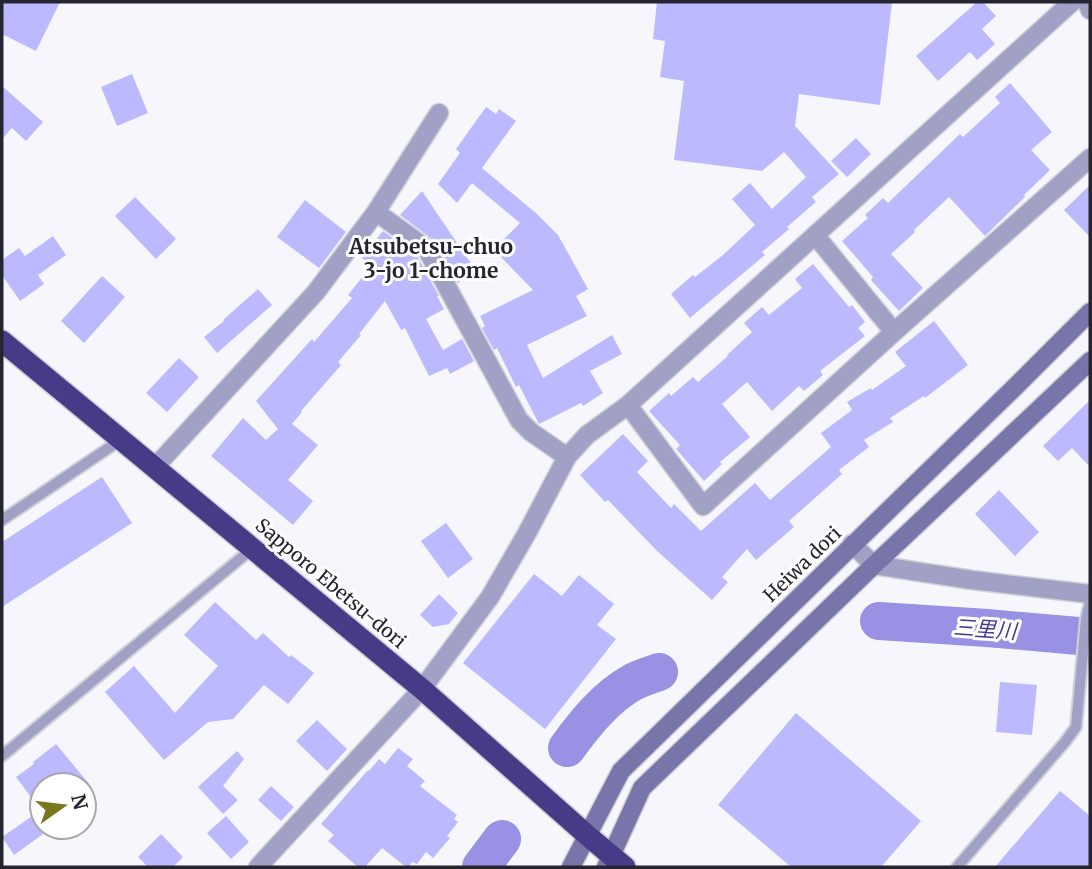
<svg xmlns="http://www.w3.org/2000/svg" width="1092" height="869" viewBox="0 0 1092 869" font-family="Merriweather,'Noto Sans JP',serif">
	<rect width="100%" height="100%" fill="#f6f6fc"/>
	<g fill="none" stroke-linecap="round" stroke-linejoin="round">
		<path stroke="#9891e4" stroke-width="38" d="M 879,621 L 987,628 L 1090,637
			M 567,748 C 585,723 606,697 633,682 C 641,678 650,675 659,672
			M 481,867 L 502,839"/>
	</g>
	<path fill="#bcb9fe" d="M 2,2 L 60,2 L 36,51 L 2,34 Z
		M 657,2 L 892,2 L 880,105 L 799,94 L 795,126 L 839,174 L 812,197 L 816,202 L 787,227 L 789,229 L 762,252 L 765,255 L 690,318 L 671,294 L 693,275 L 695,277 L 723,255 L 755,225 L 732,199 L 750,183 L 772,209 L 806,177 L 784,152 L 762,171 L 674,160 L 684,81 L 660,77 L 665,41 L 653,39 Z
		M 977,2 L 983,2 L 996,16 L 982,29 L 995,44 L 977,60 L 970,52 L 938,81 L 916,56 Z
		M 132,74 L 148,113 L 117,126 L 101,87 Z
		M 1010,83 L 1052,132 L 1031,150 L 1050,170 L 1024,195 L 1025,197 L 985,236 L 949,197 L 914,230 L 915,232 L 891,254 L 923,288 L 899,311 L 871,280 L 873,277 L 842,241 L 868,218 L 865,215 L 883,198 L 888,203 L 960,134 L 963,137 L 1000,103 L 995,97 Z
		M 2,86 L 43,122 L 26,141 L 12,128 L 2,139 Z
		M 486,107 L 496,114 L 499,109 L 516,121 L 482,168 L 537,214 L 558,235 L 588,289 L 576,296 L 587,316 L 527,345 L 543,378 L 612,335 L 622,354 L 590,371 L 603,393 L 583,406 L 581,403 L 539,424 L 519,385 L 516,387 L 497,348 L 494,350 L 482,328 L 485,326 L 480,316 L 533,290 L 501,257 L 507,252 L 499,244 L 520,223 L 472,183 L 457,203 L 438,184 L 460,153 L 456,149 Z
		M 856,138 L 871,154 L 847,177 L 831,161 Z
		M 1090,185 L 1090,237 L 1064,210 Z
		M 422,191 L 476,271 L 458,283 L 436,242 L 400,215 Z
		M 135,197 L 176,239 L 156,259 L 115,216 Z
		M 305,200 L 346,232 L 319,268 L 277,237 Z
		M 383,231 L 417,256 L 439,296 L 437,296 L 444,309 L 426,319 L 443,350 L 462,339 L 474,361 L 450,374 L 447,368 L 429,376 L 405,328 L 401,330 L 385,301 L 359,334 L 361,335 L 338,362 L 341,365 L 301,411 L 302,412 L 292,424 L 318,445 L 288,480 L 313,501 L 293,525 L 211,456 L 243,418 L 266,440 L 278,429 L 256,401 L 312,339 L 314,342 L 352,298 L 348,295 L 372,265 L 362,258 Z
		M 53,236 L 66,255 L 38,275 L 44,284 L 20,301 L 2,275 L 2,260 L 19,248 L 25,256 Z
		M 813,264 L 849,307 L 852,305 L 865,322 L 858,328 L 865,336 L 820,371 L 823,375 L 804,391 L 799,386 L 772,411 L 747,382 L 722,404 L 750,437 L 720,462 L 722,464 L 704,481 L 676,449 L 680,445 L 649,411 L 669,393 L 671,396 L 693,377 L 698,382 L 728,356 L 727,355 L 752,332 L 744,323 L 762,307 L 769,315 L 802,288 L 795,279 Z
		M 102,276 L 125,297 L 84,343 L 61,321 Z
		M 258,289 L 272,305 L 217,353 L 204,337 L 224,321 L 223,320 Z
		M 934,321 L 968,365 L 925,398 L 924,396 L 890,418 L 893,422 L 864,440 L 869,447 L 839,470 L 842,474 L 789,521 L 794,527 L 756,560 L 747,549 L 722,577 L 728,582 L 712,600 L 657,551 L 608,500 L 605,502 L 580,475 L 623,434 L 648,461 L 637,472 L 671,508 L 674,504 L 701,531 L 755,483 L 770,500 L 831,447 L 821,433 L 852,410 L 847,402 L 871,388 L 872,390 L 906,366 L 895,352 Z
		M 179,358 L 199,377 L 167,412 L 146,393 Z
		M 1090,400 L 1090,467 L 1072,448 L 1058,461 L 1043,446 Z
		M 102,477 L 132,523 L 2,607 L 2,542 Z
		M 999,490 L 1039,532 L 1015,556 L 975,514 Z
		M 446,523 L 473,559 L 448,578 L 421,541 Z
		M 534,574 L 562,596 L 579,575 L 614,604 L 597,625 L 616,639 L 545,729 L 463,663 Z
		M 439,594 L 458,613 L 449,624 L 433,627 L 420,615 Z
		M 215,602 L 256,640 L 263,633 L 289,657 L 291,655 L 314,673 L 288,704 L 264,685 L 233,719 L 208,722 L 164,760 L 105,692 L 134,666 L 175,713 L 218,666 L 184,635 Z
		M 1000,682 L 1037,685 L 1032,735 L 996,732 Z
		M 796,713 L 921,821 L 881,867 L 791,867 L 718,805 Z
		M 317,720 L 347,749 L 327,771 L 296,741 Z
		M 56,744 L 90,785 L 42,785 L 42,812 L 16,777 L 34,764 L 33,762 Z
		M 398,748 L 413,759 L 407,766 L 425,781 L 420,786 L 457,815 L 454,819 L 458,822 L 447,836 L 450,838 L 433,858 L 426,852 L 417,864 L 412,862 L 409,867 L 406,867 L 382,848 L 365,867 L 358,867 L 328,841 L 334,835 L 321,824 L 368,770 L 369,771 L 379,759 L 385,764 Z
		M 237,751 L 244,759 L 223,786 L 238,800 L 223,814 L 198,787 Z
		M 271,786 L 294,807 L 281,821 L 258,800 Z
		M 1060,791 L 1090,816 L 1090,867 L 995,867 Z
		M 38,812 L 42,818 L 42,827 L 49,827 L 50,829 L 14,855 L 2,837 Z
		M 226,816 L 249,842 L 231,859 L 207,833 Z
		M 161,834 L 183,857 L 173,867 L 148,867 L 138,857 Z"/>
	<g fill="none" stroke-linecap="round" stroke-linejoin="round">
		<g stroke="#d0d0d7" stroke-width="14">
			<path id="lane" d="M 2,520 L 122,439
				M 2,756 L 253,548
				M 957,867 L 1065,742 L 1076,727 L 1086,619 L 1090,602"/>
		</g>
		<g stroke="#d0d0d7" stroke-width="21">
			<path id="street" d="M 1087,2 L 1090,10
				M 376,212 L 426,248 L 519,420 L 531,432 L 567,457
				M 815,235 L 894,332
				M 628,405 L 703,506 L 894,332 L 1090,158
				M 155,467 L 316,292 L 376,212 L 439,113
				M 852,544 L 874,565 L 972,580 L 1090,594
				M 258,867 L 422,689 L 490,597 L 527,533 L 567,457 L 587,435 L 628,405 L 1072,2"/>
		</g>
		<g stroke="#d0d0d7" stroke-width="21">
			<path id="secondary" d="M 571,867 L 621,771 L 1016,386 L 1090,312
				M 606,867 L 642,788 L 874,565 L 1090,361"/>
		</g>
		<g stroke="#d0d0d7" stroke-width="24">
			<path id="highway" d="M 2,341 L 422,689 L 588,836 L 625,867"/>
		</g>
		<use href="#lane" stroke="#a1a0c5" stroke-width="10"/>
		<use href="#street" stroke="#a1a0c5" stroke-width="18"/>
		<use href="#secondary" stroke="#7875ab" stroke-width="18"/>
		<use href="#highway" stroke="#463b86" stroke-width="21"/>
	</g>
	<g text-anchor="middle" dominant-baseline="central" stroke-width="6" stroke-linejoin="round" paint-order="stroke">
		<g font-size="19" fill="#25252f" stroke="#fff">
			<text transform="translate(802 564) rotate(-44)">Heiwa dori</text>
			<text transform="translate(331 583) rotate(40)">Sapporo Ebetsu-dori</text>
		</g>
		<g font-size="21" font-weight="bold" fill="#25252f" stroke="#fff">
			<text x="431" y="246">Atsubetsu-chuo<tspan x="431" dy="24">3-jo 1-chome</tspan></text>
		</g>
		<g font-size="21" font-style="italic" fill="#4a3899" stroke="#fff">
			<text transform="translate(985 629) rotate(4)">三里川</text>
		</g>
	</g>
	<rect width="1092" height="869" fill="none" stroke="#25252f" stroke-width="7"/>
	<g transform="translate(63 806) rotate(76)"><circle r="33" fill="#ffffff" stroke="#a8a8ac" stroke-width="2"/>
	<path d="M0-5L12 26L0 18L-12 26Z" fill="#7b761b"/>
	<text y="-10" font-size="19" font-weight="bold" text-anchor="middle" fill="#25252f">N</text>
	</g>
</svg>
